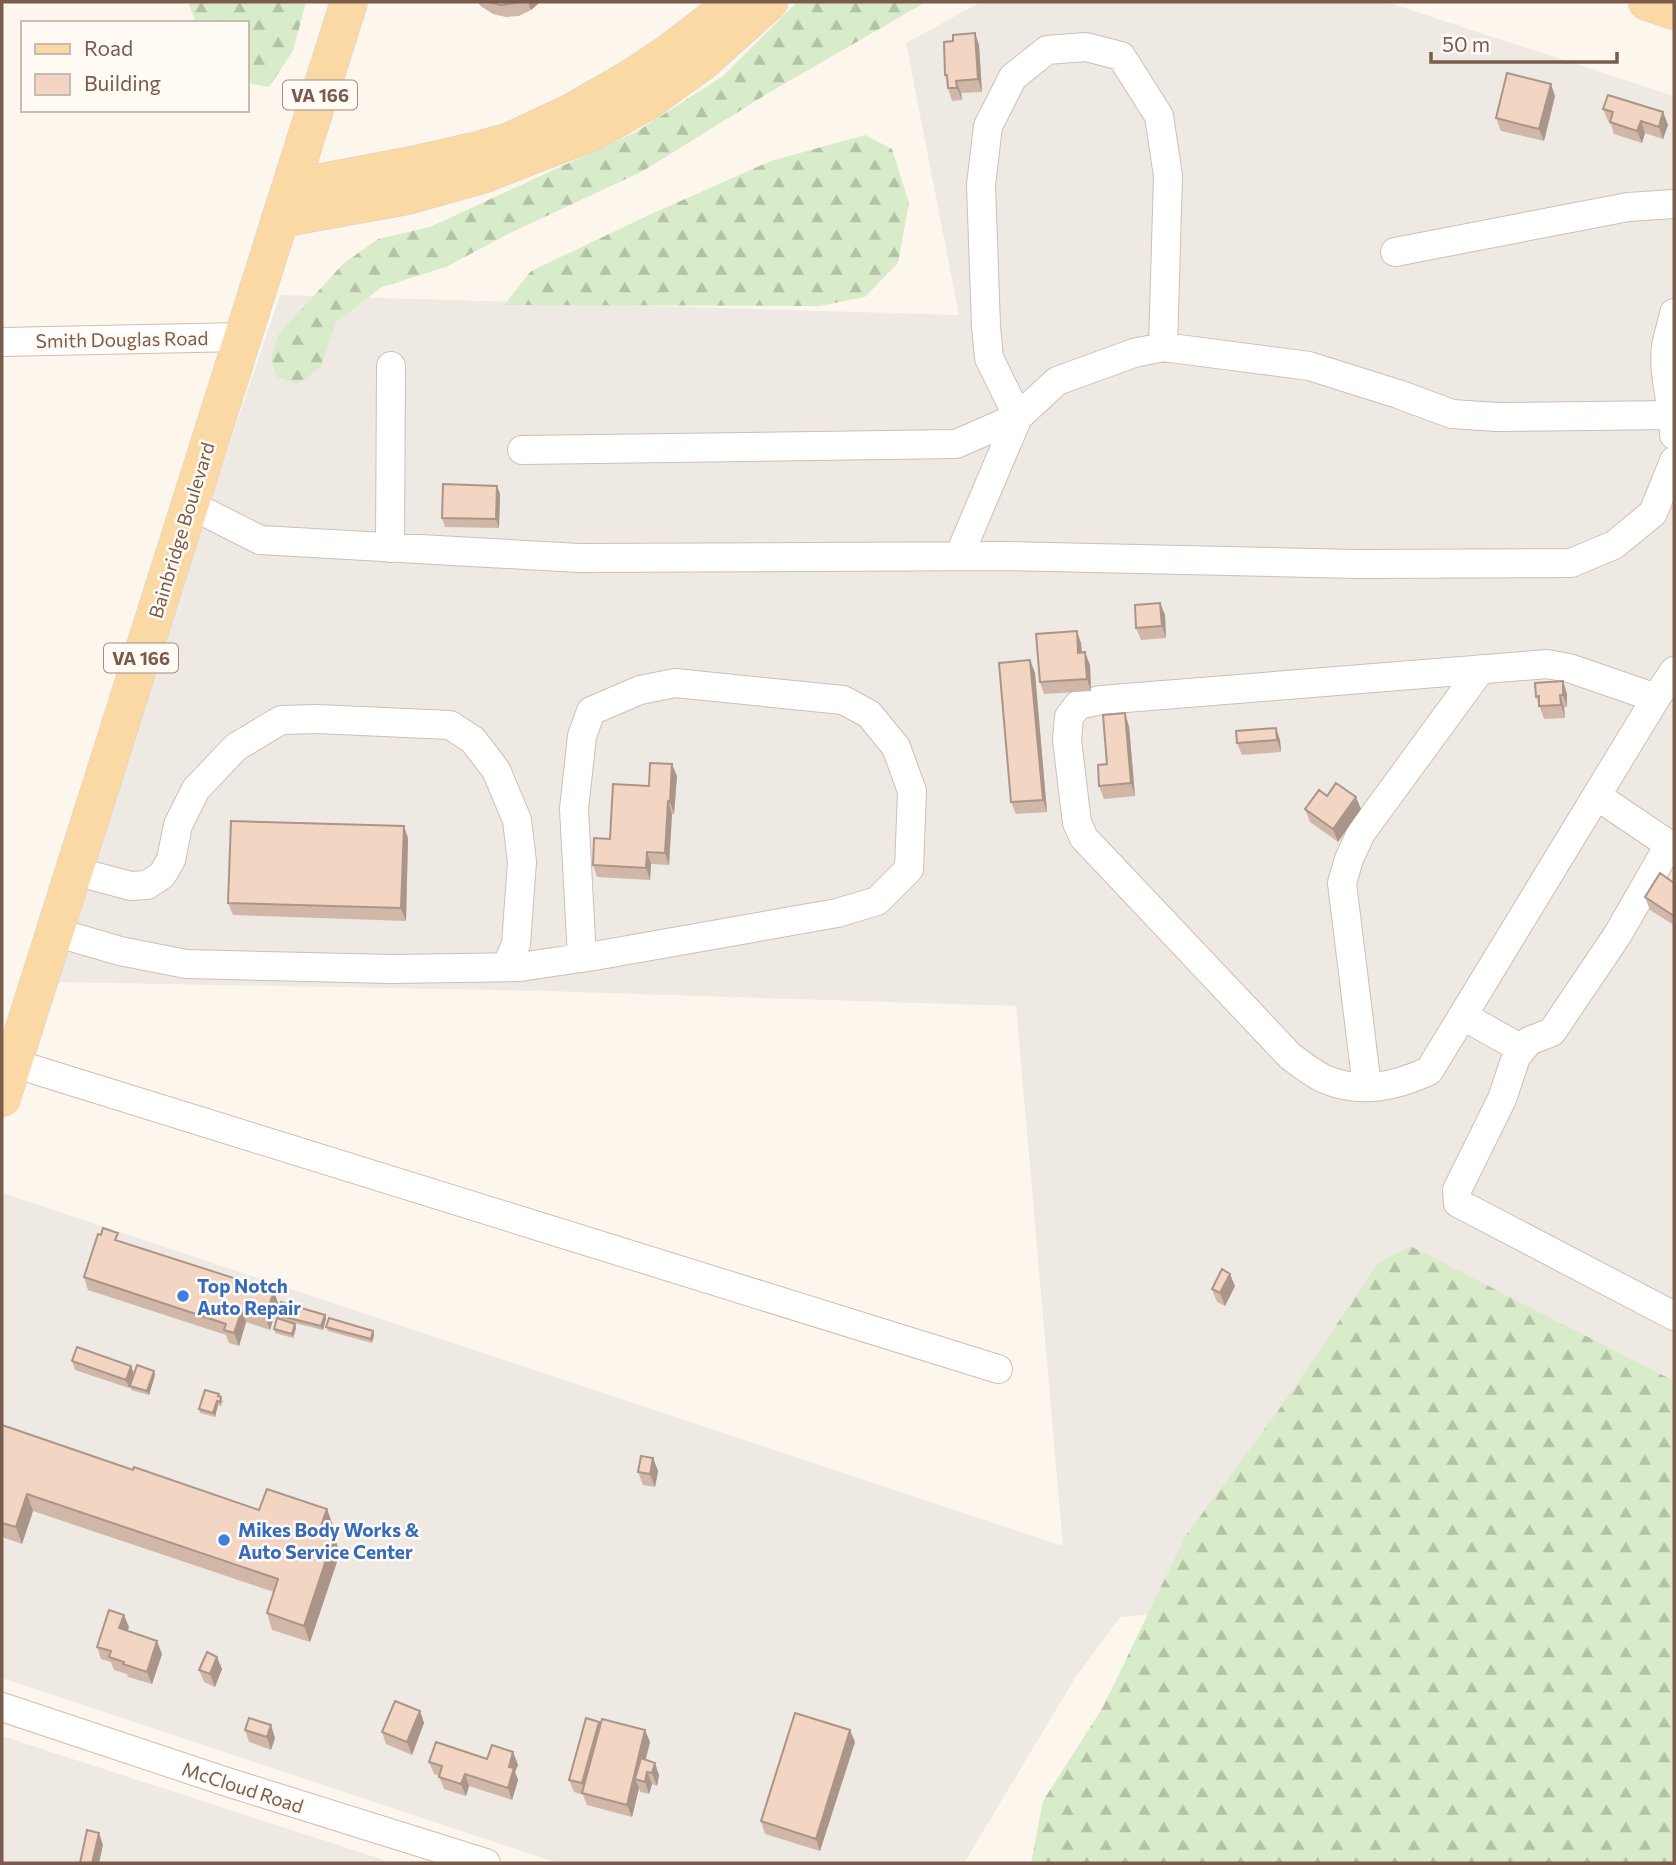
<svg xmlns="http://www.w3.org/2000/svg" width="1676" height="1865" viewBox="0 0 1676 1865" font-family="Commissioner,sans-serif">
	<defs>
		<pattern id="forest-firs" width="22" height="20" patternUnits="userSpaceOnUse" patternTransform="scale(1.75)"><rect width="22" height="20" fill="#d8ecc9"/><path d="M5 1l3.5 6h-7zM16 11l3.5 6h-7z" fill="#b4c2a5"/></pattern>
	</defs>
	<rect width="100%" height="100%" fill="#fdf6ec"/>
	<path fill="#efe9e4" d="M 981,2 L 1386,2 L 1674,96 L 1674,1571 L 1120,1617 L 1075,1678 L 964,1863 L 558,1863 L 2,1678 L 2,1193 L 1063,1546 L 1016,1006 L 545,991 L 58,982 L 184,579 L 280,295 L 959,315 L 906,43 Z
		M 2,1736 L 393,1863 L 2,1863 Z"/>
	<path fill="url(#forest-firs)" d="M 188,2 L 306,2 L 293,51 L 269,87 L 247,83 L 247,23 L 196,23 Z
		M 797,2 L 926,2 L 770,92 L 643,171 L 508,234 L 446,267 L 382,287 L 336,322 L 321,367 L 298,384 L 277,377 L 271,358 L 278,335 L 343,264 L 378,239 L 430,227 L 636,132 L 723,76 Z
		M 865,135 L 892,149 L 909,203 L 898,263 L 865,297 L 819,306 L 504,305 L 531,271 L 649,215 L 771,161 Z
		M 1410,1246 L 1674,1381 L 1674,1863 L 1031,1863 L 1043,1801 L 1103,1707 L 1185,1537 L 1283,1404 L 1378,1263 Z"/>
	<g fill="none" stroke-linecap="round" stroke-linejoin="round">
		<g stroke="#d1beb0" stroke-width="30">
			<path id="minor" d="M 1395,252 L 1628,207 L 1674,204
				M 1674,313 C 1672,324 1668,335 1666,346 C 1662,374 1674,407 1674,435
				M 2,342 L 242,337
				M 522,450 L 956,444 L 1018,417 L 989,358 L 986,326 L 981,185 L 988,126 L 1013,77 L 1047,50 L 1086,47 L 1121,56 L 1159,116 L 1168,176 L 1163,347
				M 189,504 L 260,540 L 579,558 L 1005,556 L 1356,564 L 1571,563 L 1614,545 L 1653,513 L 1674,461
				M 390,548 L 391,366
				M 959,556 L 1018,417 L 1057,381 L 1134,353 L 1163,347 L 1309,366 L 1398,394 L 1452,414 L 1497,417 L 1674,415
				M 1656,698 L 1569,668 L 1547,664 L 1101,700 L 1078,705 L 1069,717 L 1067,740 L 1077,823 L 1084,838 L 1290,1056 C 1301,1064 1314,1075 1327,1080 C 1362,1094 1396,1086 1429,1071 L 1656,698 L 1674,671
				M 1597,796 L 1674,848
				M 1669,845 L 1618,934 L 1552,1032 L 1529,1041 L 1516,1057 L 1502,1099 L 1457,1190 L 1458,1203 L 1674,1316
				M 74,871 L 131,886 L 147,885 L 162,875 L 171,860 L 178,825 L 196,789 L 236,747 L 281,720 L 317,719 L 450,725 L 473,740 L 496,770 L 517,820 L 522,862 L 516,944 L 506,967
				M 55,932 L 120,951 L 186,964 L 392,969 L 520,967 L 594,956 L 837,913 L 877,901 L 909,869 L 912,791 L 896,747 L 869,714 L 843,700 L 675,683 L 640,690 L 591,711 L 582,736 L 574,809 L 582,958
				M 1463,1016 L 1522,1049
				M 13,1063 L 998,1369
				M 1367,1087 L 1342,883 L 1349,859 L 1361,833 L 1481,669
				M 2,1707 L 227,1782 L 486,1863"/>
		</g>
		<g stroke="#dad1cd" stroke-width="38">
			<path id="major" d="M 1647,2 L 1674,11
				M 291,188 L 412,165 L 478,150 L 510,141 L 572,112 L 631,78 L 670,52 L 735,2
				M 280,219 L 407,196 L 482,175 L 595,131 L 645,103 L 702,62 L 769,2
				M 2,1098 L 349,2"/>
		</g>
		<use href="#minor" stroke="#fff" stroke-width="28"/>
		<use href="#major" stroke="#fbd9a5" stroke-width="37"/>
	</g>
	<path fill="#d1b7a8" d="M 477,2 L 540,2 L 531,10 L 519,16 L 506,17 L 493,14 L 482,7 Z
		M 975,33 L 979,45 L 982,92 L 961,93 L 962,100 L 952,101 L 948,88 L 945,75 L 953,41 Z
		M 1555,96 L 1544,141 L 1501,131 L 1496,118 Z
		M 1603,109 L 1663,112 L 1668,125 L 1663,139 L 1645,133 L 1642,143 L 1614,134 L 1610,122 L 1608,121 Z
		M 497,486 L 500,494 L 499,528 L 445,527 L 442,518 Z
		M 1160,603 L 1165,615 L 1166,638 L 1141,640 L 1136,628 Z
		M 1081,643 L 1082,653 L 1090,665 L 1091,691 L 1044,694 L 1040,682 Z
		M 1030,660 L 1035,673 L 1047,812 L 1016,814 L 1011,802 Z
		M 1563,681 L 1567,694 L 1567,707 L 1564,707 L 1565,718 L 1544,719 L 1536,697 Z
		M 1129,726 L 1135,796 L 1104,799 L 1099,786 L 1107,764 Z
		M 1276,728 L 1280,740 L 1281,752 L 1242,755 L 1237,743 Z
		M 677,776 L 674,814 L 672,814 L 669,865 L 651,864 L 650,880 L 597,877 L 593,865 L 649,786 Z
		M 1327,796 L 1361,809 L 1338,842 L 1310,822 L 1305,809 Z
		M 408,838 L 406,921 L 233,915 L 228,903 Z
		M 1674,883 L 1674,925 L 1650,910 L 1645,897 Z
		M 121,1241 L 278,1303 L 270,1330 L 246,1322 L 239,1346 L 229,1343 L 226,1335 L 88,1290 L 84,1277 Z
		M 1235,1286 L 1225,1306 L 1217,1302 L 1212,1289 Z
		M 277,1315 L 325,1315 L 326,1319 L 323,1330 L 286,1321 L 296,1328 L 293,1338 L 275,1333 L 274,1329 L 278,1319 Z
		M 326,1327 L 374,1335 L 372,1343 L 328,1331 Z
		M 72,1361 L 131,1366 L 134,1374 L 129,1388 L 75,1370 Z
		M 155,1375 L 149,1395 L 131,1390 L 130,1386 Z
		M 220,1396 L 223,1401 L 221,1406 L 218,1405 L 215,1417 L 200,1413 L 199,1409 Z
		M 2,1425 L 133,1470 L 259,1510 L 327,1509 L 333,1526 L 329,1535 L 334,1536 L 340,1553 L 310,1642 L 272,1630 L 267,1613 L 274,1592 L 33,1511 L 22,1544 L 2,1537 Z
		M 653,1458 L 658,1471 L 655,1487 L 643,1485 L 638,1472 Z
		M 129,1627 L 127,1631 L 162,1654 L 152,1684 L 128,1677 L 127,1674 L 114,1670 L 111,1662 L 101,1659 L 97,1647 Z
		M 217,1657 L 222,1669 L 215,1687 L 204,1682 L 199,1670 Z
		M 420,1711 L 424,1723 L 412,1755 L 386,1744 L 382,1732 Z
		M 599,1722 L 600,1725 L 645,1730 L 650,1742 L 646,1759 L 659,1775 L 657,1786 L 652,1784 L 649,1794 L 640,1792 L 639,1788 L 632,1817 L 587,1805 L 583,1795 L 574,1792 L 569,1780 Z
		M 245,1730 L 275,1738 L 271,1750 L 249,1742 Z
		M 855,1742 L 820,1851 L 765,1834 L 761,1821 Z
		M 513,1752 L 518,1765 L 515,1772 L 518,1780 L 512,1800 L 469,1786 L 466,1796 L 444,1789 L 439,1776 L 434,1774 L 429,1762 L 487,1759 Z"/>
	<path fill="#aa9588" d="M 528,2 L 540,2 L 531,10 Z
		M 975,33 L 979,45 L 982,92 L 978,79 Z
		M 956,81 L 961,93 L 962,100 L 957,88 Z
		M 1551,84 L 1555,96 L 1544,141 L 1539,129 Z
		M 1663,112 L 1668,125 L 1663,139 L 1659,127 Z
		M 1641,121 L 1645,133 L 1642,143 L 1637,131 Z
		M 497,486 L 500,494 L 499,528 L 496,519 Z
		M 1160,603 L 1165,615 L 1166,638 L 1162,626 Z
		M 1077,631 L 1081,643 L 1083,665 L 1078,653 Z
		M 1085,652 L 1090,665 L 1091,691 L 1087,679 Z
		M 1030,660 L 1035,673 L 1047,812 L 1043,800 Z
		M 1563,681 L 1567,694 L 1567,707 L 1563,695 Z
		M 1560,695 L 1564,707 L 1565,718 L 1561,705 Z
		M 1125,713 L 1129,726 L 1135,796 L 1131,783 Z
		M 1276,728 L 1280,740 L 1281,752 L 1277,740 Z
		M 672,764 L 677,776 L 674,814 L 670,802 Z
		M 1356,797 L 1361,809 L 1338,842 L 1333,829 Z
		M 668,801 L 672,814 L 669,865 L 665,853 Z
		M 404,826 L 408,838 L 406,921 L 401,908 Z
		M 647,852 L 651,864 L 650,880 L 646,868 Z
		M 1230,1274 L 1235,1286 L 1225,1306 L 1220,1293 Z
		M 274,1291 L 278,1303 L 270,1330 L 265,1317 Z
		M 242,1310 L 246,1322 L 239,1346 L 234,1333 Z
		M 325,1315 L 326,1319 L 323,1330 L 321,1326 Z
		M 295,1324 L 296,1328 L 293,1338 L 292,1334 Z
		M 373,1331 L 374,1335 L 372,1343 L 371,1339 Z
		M 131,1366 L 134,1374 L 129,1388 L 126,1380 Z
		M 154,1371 L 155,1375 L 149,1395 L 147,1391 Z
		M 217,1401 L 218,1405 L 215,1417 L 213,1413 Z
		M 653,1458 L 658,1471 L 655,1487 L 650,1474 Z
		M 27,1494 L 33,1511 L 22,1544 L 16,1527 Z
		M 327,1509 L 333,1526 L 325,1547 L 319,1531 Z
		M 334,1536 L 340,1553 L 310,1642 L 304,1626 Z
		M 124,1615 L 129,1627 L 124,1641 L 119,1628 Z
		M 157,1641 L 162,1654 L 152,1684 L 147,1672 Z
		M 217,1657 L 222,1669 L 215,1687 L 210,1674 Z
		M 420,1711 L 424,1723 L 412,1755 L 407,1742 Z
		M 599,1722 L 603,1734 L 587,1796 L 582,1783 Z
		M 271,1725 L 275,1738 L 271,1750 L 267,1737 Z
		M 645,1730 L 650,1742 L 640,1781 L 635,1779 L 639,1788 L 632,1817 L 627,1805 Z
		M 850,1730 L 855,1742 L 820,1851 L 816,1839 Z
		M 513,1752 L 518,1765 L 515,1772 L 518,1780 L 512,1800 L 508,1788 L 509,1767 Z
		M 655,1763 L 659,1775 L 657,1786 L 652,1773 Z
		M 647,1772 L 652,1784 L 649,1794 L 645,1782 Z
		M 465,1774 L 469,1786 L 466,1796 L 461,1784 Z
		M 99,1833 L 103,1845 L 99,1863 L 92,1863 Z"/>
	<path fill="#f3d5c3" stroke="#aa9588" stroke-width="2" d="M 489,2 L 518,2 L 514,3 L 501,5 Z
		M 975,33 L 978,79 L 956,81 L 957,88 L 948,88 L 947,75 L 945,75 L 944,42 L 953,41 L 953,35 Z
		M 1507,73 L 1551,84 L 1539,129 L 1496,118 Z
		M 1608,95 L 1663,112 L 1659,127 L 1641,121 L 1637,131 L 1610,122 L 1613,112 L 1603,109 Z
		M 443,484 L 497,486 L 496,519 L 442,518 Z
		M 1160,603 L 1162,626 L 1136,628 L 1135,605 Z
		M 1077,631 L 1078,653 L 1085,652 L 1087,679 L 1040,682 L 1036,634 Z
		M 1030,660 L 1043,800 L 1011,802 L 999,663 Z
		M 1563,681 L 1563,695 L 1560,695 L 1561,705 L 1539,706 L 1539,696 L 1536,697 L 1535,683 Z
		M 1125,713 L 1131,783 L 1099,786 L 1098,765 L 1107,764 L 1103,715 Z
		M 1276,728 L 1277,740 L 1237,743 L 1236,731 Z
		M 650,763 L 672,764 L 670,802 L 668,801 L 665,853 L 647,852 L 646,868 L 593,865 L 594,838 L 610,839 L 613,784 L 649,786 Z
		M 1336,783 L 1356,797 L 1333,829 L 1305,809 L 1319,790 L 1327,796 Z
		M 231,821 L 404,826 L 401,908 L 228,903 Z
		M 1660,873 L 1674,883 L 1674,916 L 1645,897 Z
		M 103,1228 L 118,1233 L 115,1240 L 274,1291 L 265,1317 L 242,1310 L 234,1333 L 224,1330 L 226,1324 L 84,1277 L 98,1234 L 101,1235 Z
		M 1222,1269 L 1230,1274 L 1220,1293 L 1212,1289 Z
		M 281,1302 L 325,1315 L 321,1326 L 277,1315 Z
		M 277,1318 L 295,1324 L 292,1334 L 274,1329 Z
		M 329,1318 L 373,1331 L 371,1339 L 326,1327 Z
		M 77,1347 L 131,1366 L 126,1380 L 72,1361 Z
		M 137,1365 L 154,1371 L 147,1391 L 130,1386 Z
		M 205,1390 L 219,1394 L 218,1396 L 221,1397 L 220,1402 L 217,1401 L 213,1413 L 199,1409 Z
		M 2,1425 L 133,1470 L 134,1467 L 259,1510 L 267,1489 L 327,1509 L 319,1531 L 334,1536 L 304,1626 L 267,1613 L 278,1579 L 27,1494 L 16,1527 L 2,1523 Z
		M 641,1456 L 653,1458 L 650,1474 L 638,1472 Z
		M 109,1610 L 124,1615 L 119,1628 L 157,1641 L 147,1672 L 123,1664 L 124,1662 L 109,1657 L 111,1651 L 97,1647 Z
		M 207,1652 L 217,1657 L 210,1674 L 199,1670 Z
		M 395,1701 L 420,1711 L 407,1742 L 382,1732 Z
		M 795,1713 L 850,1730 L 816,1839 L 761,1821 Z
		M 249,1718 L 271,1725 L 267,1737 L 245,1730 Z
		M 586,1718 L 599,1722 L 582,1783 L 569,1780 Z
		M 602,1719 L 645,1730 L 627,1805 L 582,1793 Z
		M 436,1742 L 487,1759 L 492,1745 L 513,1752 L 509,1767 L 514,1768 L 508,1788 L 465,1774 L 461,1784 L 439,1777 L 442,1766 L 429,1762 Z
		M 641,1758 L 655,1763 L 652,1773 L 647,1772 L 645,1782 L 635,1779 Z
		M 87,1830 L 99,1833 L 92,1863 L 80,1863 Z"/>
	<g fill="#3f7fe0" stroke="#fffaf3" stroke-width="2.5">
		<circle cx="183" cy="1296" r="7"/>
		<circle cx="224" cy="1540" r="7"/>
	</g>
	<g text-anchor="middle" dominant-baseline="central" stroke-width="5" stroke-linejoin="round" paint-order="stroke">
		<g fill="#fffaf3" stroke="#a28b7f" stroke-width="2">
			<rect x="283" y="80.5" width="74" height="29" rx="5"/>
			<rect x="104" y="643.5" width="74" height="29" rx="5"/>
		</g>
		<g font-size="18" font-weight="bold" fill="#7a5c4d">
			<text x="320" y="95">VA 166</text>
			<text x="141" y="658">VA 166</text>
		</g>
		<g font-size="19" fill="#7a5c4d" stroke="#fffaf3">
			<text transform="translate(122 339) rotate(-1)">Smith Douglas Road</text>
			<text transform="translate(181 530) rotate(-73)">Bainbridge Boulevard</text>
			<text transform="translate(243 1787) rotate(18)">McCloud Road</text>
		</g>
		<g font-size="19" font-weight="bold" fill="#366cbe" stroke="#fffaf3" text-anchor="start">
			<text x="197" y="1285">Top Notch<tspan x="197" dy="22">Auto Repair</tspan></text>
			<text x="238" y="1529">Mikes Body Works &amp;<tspan x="238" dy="22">Auto Service Center</tspan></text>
		</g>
	</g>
	<rect width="1676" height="1865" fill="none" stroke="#7a5c4d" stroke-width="7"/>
	<rect x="21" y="21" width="228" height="91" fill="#fffaf3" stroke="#cabbb1" stroke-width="2"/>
	<rect x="35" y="44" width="35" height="10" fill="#fbd9a5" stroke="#cabbb1" stroke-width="2"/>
	<text x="84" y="56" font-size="21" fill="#7a5c4d">Road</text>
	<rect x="35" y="74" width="35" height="21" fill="#f3d5c3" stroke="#cabbb1" stroke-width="2"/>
	<text x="84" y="91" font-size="21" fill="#7a5c4d">Building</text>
	<path d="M1431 52v10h186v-10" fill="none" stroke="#7a5c4d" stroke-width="3.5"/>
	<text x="1442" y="52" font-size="21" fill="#7a5c4d" stroke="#fffaf3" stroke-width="5" paint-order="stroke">50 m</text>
</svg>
